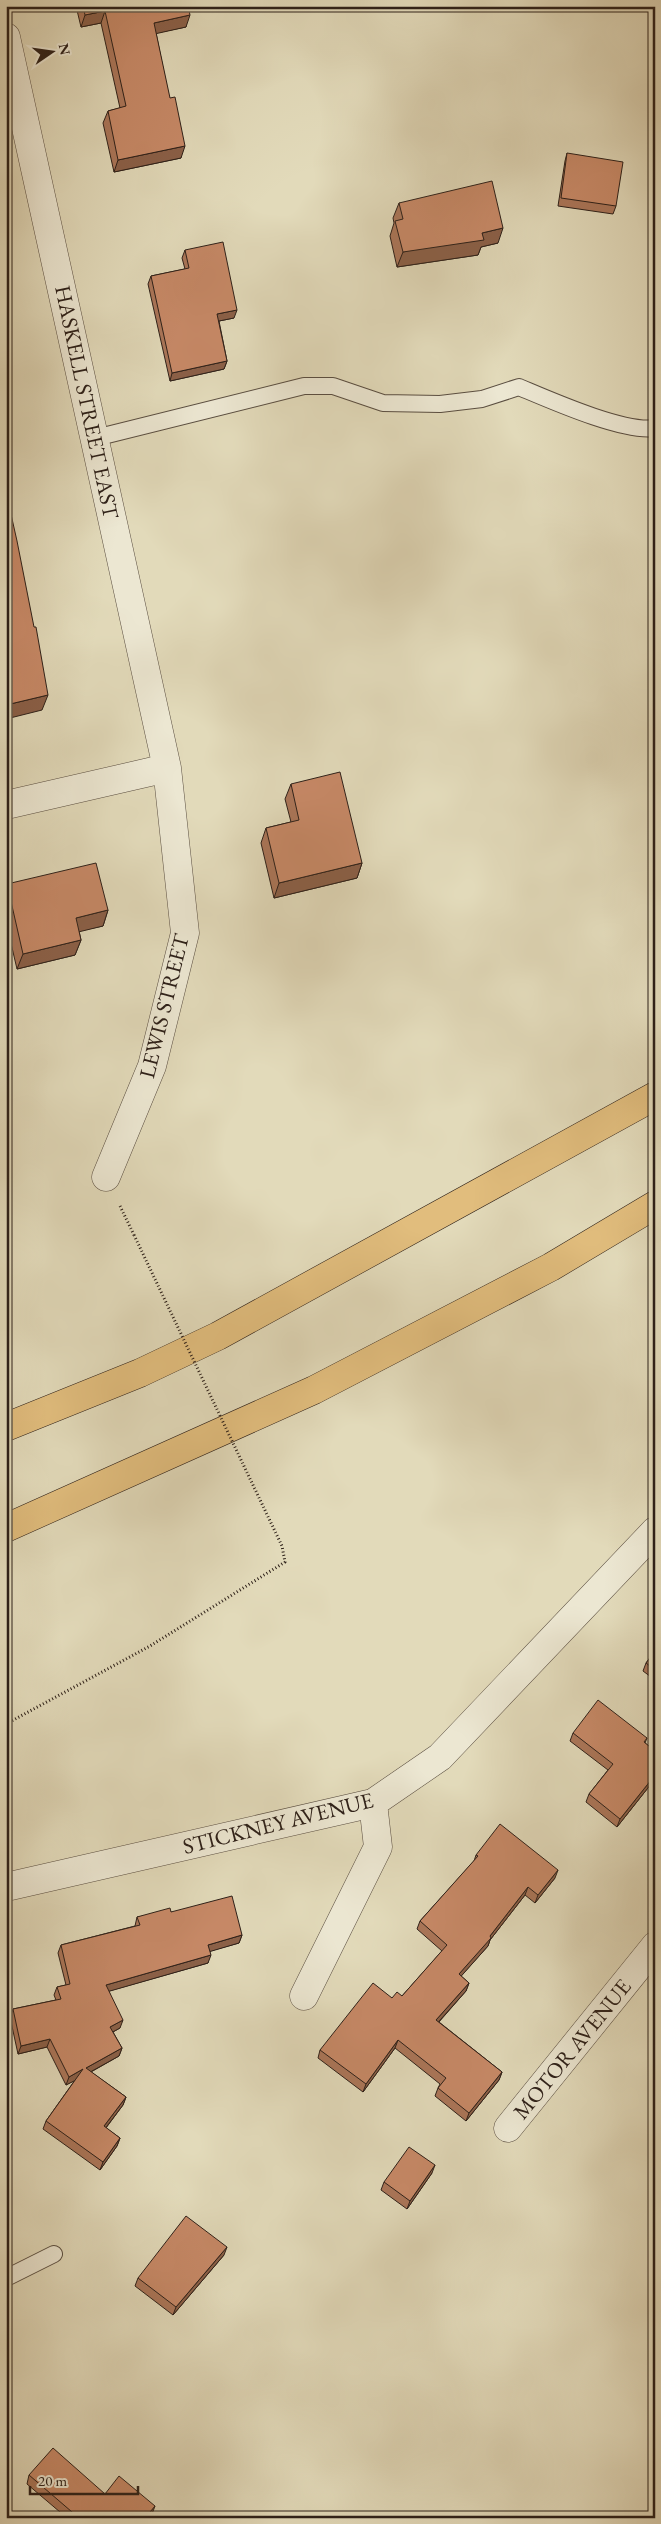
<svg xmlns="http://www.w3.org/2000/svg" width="661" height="2524" viewBox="0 0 661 2524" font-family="'EB Garamond',serif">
	<rect width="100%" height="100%" fill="#e2daba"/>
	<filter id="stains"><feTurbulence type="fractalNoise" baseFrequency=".004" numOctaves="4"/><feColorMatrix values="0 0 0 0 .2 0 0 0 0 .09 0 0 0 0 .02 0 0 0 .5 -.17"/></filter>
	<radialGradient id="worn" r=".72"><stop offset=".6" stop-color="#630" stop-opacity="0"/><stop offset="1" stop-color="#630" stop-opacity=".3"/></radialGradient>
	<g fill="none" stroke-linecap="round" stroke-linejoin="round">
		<g stroke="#5a4e41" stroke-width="18">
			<path id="service" d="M 95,438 L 304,386 L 333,386 L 383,403 L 440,404 L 482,399 L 519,387 C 550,400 624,433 655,428
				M 6,2278 L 54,2254"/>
		</g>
		<g stroke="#5a4e41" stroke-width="29">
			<path id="minor" d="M 6,37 L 167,768 L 185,933 L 152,1066 L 106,1177
				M 6,805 L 167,768
				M 6,1887 L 373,1803 L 440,1757 L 655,1531
				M 304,1996 L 378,1847 L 373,1803
				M 508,2128 L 655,1946"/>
		</g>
		<g stroke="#2d2019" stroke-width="29">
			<path id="motorway" d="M 6,1427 L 140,1373 L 218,1336 L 655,1096
				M 6,1528 L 314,1390 L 551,1267 L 655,1205"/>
		</g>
		<path stroke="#2d2019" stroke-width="3" stroke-dasharray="1 2.5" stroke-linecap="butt" d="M 120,1206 L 134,1235
			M 6,1724 L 150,1646 L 285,1562 L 282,1546"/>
		<use href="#service" stroke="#ece7d2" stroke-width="16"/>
		<use href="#minor" stroke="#ece7d2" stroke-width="28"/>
		<use href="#motorway" stroke="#e1bd7d" stroke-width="28"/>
		<path stroke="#2d2019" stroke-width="3" stroke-dasharray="1 2.5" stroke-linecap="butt" d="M 134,1235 L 282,1546"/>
	</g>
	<path fill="#ab7659" stroke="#2d2019" d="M 76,6 L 188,6 L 186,27 L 156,33 L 181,158 L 114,172 L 103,123 L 108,111 L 120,108 L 101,23 L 81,27 Z
		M 567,153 L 616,206 L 613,214 L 558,206 L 565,161 Z
		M 399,203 L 498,243 L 481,247 L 478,255 L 397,267 L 390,236 L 394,223 L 393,218 Z
		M 185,250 L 234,318 L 219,321 L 227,361 L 224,369 L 170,381 L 148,284 L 151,276 L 185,269 L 182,258 Z
		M 291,784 L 362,863 L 357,878 L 274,898 L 261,843 L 266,828 L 291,822 L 285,799 Z
		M 7,884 L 108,910 L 103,926 L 79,931 L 81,940 L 75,955 L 17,969 L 6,922 Z
		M 655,1651 L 655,1680 L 643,1671 L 646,1663 Z
		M 573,1733 L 647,1738 L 645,1743 L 655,1751 L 655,1779 L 617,1827 L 586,1802 L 589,1794 L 608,1770 L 570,1741 Z
		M 476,1855 L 555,1878 L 535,1903 L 525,1895 L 490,1940 L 488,1946 L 461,1976 L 469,1983 L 466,1991 L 439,2022 L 502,2072 L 499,2080 L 466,2121 L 435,2096 L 438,2088 L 440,2084 L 395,2048 L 363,2092 L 318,2058 L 320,2050 L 392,1998 L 402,1996 L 442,1951 L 417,1929 L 420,1921 L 474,1861 Z
		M 171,1912 L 242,1935 L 239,1943 L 210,1951 L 208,1963 L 109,1991 L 120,2028 L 113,2032 L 122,2048 L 119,2056 L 91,2072 L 126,2097 L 123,2105 L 106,2128 L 120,2138 L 117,2146 L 100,2170 L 43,2129 L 46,2121 L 75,2080 L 66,2085 L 47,2047 L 18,2054 L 10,2017 L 13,2009 L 56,2000 L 54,1995 L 57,1987 L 66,1985 L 58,1953 L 61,1945 L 135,1926 L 137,1917 Z
		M 432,2173 L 407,2209 L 381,2190 L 384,2182 Z
		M 224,2255 L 173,2315 L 135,2286 L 138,2278 Z
		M 29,2475 L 105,2494 L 152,2514 L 149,2518 L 67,2518 L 27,2484 Z"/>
	<path fill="#8b6048" stroke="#2d2019" d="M 105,11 L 101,23 L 81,27 L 85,15 Z
		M 190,15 L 186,27 L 150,35 L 154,23 Z
		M 185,146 L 181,158 L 114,172 L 118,160 Z
		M 503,228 L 498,243 L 481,247 L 478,255 L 397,267 L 403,252 Z
		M 237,310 L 234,318 L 214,322 L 217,314 Z
		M 227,361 L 224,369 L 170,381 L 172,373 Z
		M 48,695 L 42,710 L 6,719 L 6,705 Z
		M 362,863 L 357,878 L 274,898 L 279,883 Z
		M 108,910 L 103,926 L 70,934 L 76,918 Z
		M 81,940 L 75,955 L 17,969 L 23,954 Z
		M 655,1775 L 655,1779 L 617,1827 L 620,1819 Z
		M 558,1870 L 555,1878 L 535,1903 L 538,1895 Z
		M 528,1887 L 525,1895 L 490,1940 L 488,1946 L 456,1982 L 459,1974 L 490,1936 Z
		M 242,1935 L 239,1943 L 205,1953 L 208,1945 Z
		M 211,1955 L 208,1963 L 103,1993 L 106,1985 Z
		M 469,1983 L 466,1991 L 433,2028 L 436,2020 Z
		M 123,2020 L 120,2028 L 107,2035 L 110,2027 Z
		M 50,2039 L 47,2047 L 18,2054 L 21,2046 Z
		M 398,2040 L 395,2048 L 363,2092 L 366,2084 Z
		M 122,2048 L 119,2056 L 83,2076 L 86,2068 Z
		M 83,2069 L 80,2078 L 66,2085 L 69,2077 Z
		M 502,2072 L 499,2080 L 466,2121 L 469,2113 Z
		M 126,2097 L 123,2105 L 101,2134 L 104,2126 Z
		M 120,2138 L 117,2146 L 100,2170 L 103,2162 Z
		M 435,2165 L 432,2173 L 407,2209 L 410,2201 Z
		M 227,2247 L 224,2255 L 173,2315 L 176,2307 Z
		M 155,2506 L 152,2514 L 149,2518 L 145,2518 Z"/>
	<path fill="#c78967" stroke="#2d2019" d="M 83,6 L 188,6 L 190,15 L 154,23 L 170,98 L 175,97 L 185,146 L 118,160 L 108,111 L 126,106 L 105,11 L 85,15 Z
		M 567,153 L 623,162 L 616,206 L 561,198 Z
		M 492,181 L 503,228 L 482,233 L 484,240 L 403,252 L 395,221 L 403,219 L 399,203 Z
		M 223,242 L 237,310 L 217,314 L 227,361 L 172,373 L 151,276 L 189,268 L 185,250 Z
		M 6,492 L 17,541 L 34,627 L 36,627 L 48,695 L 6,705 Z
		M 340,772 L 362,863 L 279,883 L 266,828 L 299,820 L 291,784 Z
		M 96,863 L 108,910 L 76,918 L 81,940 L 23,954 L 7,884 Z
		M 655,1651 L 655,1670 L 646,1663 Z
		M 598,1700 L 647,1738 L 644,1742 L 655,1751 L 655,1775 L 620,1819 L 589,1794 L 613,1764 L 573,1733 Z
		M 500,1824 L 558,1870 L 538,1895 L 528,1887 L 490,1936 L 491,1938 L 459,1974 L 469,1983 L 436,2020 L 502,2072 L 469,2113 L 438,2088 L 446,2078 L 398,2040 L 366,2084 L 320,2050 L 373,1983 L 392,1998 L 397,1992 L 402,1996 L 447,1945 L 420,1921 L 478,1856 L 476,1855 Z
		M 232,1896 L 242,1935 L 208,1945 L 211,1955 L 106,1985 L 123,2020 L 110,2027 L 122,2048 L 86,2068 L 126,2097 L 104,2126 L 120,2138 L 103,2162 L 46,2121 L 83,2069 L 69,2077 L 50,2039 L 21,2046 L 13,2009 L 61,1999 L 57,1987 L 70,1984 L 61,1945 L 140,1925 L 137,1917 L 170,1908 L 171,1912 Z
		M 409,2147 L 435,2165 L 410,2201 L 384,2182 Z
		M 186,2216 L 227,2247 L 176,2307 L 138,2278 Z
		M 53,2448 L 105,2494 L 119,2476 L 155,2506 L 145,2518 L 79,2518 L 29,2475 Z"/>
	<g text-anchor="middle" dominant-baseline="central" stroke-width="5" stroke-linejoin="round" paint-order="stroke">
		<g font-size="22" fill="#2d2019" stroke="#ece7d2">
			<text transform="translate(87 402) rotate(78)">HASKELL STREET EAST</text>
			<text transform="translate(164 1006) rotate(-76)">LEWIS STREET</text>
			<text transform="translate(278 1823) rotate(-14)">STICKNEY AVENUE</text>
			<text transform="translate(572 2049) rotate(-51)">MOTOR AVENUE</text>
		</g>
	</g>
	<rect width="661" height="2524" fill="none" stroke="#e2daba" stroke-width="25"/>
	<rect x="8" y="8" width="646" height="2509" fill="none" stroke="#2d2019" stroke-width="2.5"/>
	<rect x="12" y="12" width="636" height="2499" fill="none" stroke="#2d2019"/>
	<g transform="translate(52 52) rotate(77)" stroke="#ece7d2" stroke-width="4" paint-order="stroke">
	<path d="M0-4L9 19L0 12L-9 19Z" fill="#2d2019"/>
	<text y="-8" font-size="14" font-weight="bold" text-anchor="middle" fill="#2d2019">N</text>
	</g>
	<path d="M30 2486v8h108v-8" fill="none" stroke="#2d2019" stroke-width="2.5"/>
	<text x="38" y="2486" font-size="15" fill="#2d2019" stroke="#ece7d2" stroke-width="4" paint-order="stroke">20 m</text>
	<rect width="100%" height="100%" filter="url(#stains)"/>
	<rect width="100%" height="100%" fill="url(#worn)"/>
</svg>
